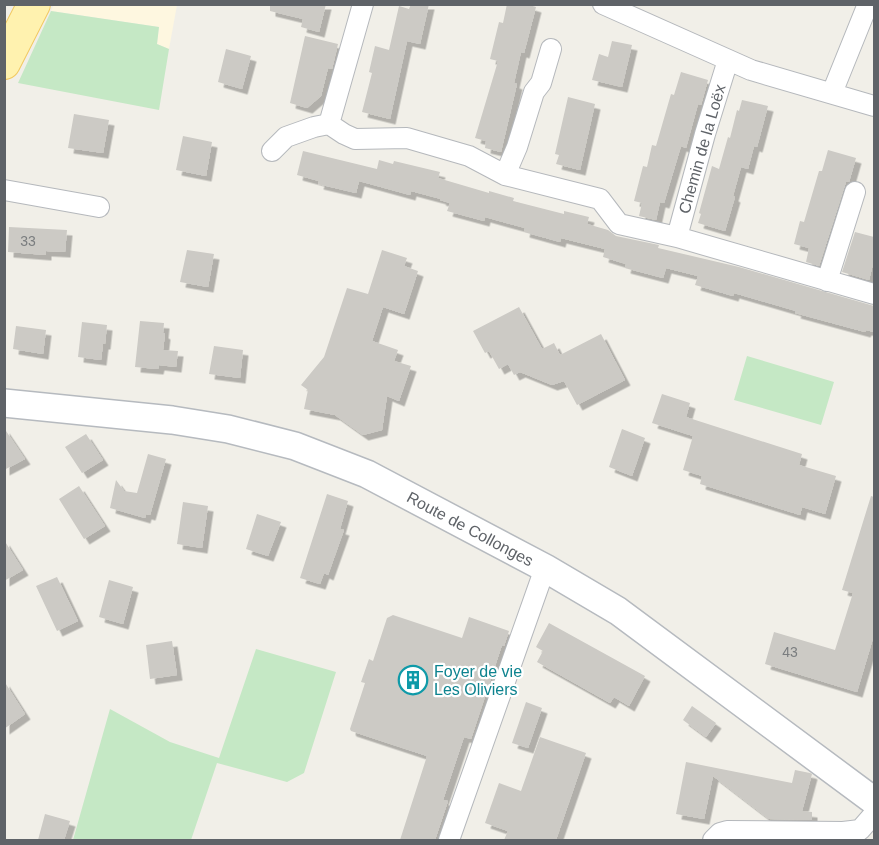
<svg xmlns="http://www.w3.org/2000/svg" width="879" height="845" viewBox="0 0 879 845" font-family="Helvetica,sans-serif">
	<defs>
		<filter id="shadow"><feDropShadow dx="5.5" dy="5.5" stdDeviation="0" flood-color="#0004"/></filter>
	</defs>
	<rect width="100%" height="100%" fill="#f1efe8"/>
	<path fill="#fef7e0" d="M 54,4 L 177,5 L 169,49 L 157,44 L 159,27 L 51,11 Z"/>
	<path fill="#c5e8c5" d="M 51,11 L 159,27 L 157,44 L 169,49 L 159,110 L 18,83 Z
		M 747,356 L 834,382 L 821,425 L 734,400 Z
		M 256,649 L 336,672 L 304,773 L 287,782 L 217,763 L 191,840 L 73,840 L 110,709 L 170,742 L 219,758 Z"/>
	<path fill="#cccac5" filter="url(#shadow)" d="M 270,4 L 326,4 L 319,32 L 301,27 L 303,19 L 270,11 Z
		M 411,4 L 429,4 L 420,44 L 407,41 L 390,119 L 362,112 L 372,73 L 369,72 L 375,46 L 389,50 L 399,6 L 409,9 Z
		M 507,4 L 526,4 L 536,7 L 524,53 L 521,52 L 514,83 L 517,84 L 501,152 L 485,148 L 486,141 L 475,138 L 498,61 L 490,59 L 499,22 L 503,23 Z
		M 305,36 L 338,44 L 332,69 L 328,68 L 321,96 L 307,108 L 290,103 Z
		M 612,41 L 632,45 L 622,87 L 592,80 L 599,54 L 608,57 Z
		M 226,49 L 251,56 L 242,89 L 218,82 Z
		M 681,72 L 708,80 L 701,105 L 698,104 L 686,148 L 681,146 L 664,203 L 660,202 L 656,220 L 639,216 L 642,203 L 634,201 L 643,166 L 647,167 L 652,145 L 656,146 L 671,94 L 674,95 Z
		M 568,97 L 595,104 L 580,170 L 556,164 L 559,155 L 555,154 Z
		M 742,100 L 768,106 L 757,147 L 754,146 L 748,169 L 741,167 L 733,196 L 735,197 L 725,231 L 698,223 L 701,214 L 699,213 L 712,166 L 719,169 L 728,137 L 730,138 L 737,110 L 739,111 Z
		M 74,114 L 109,120 L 103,153 L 68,148 Z
		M 183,136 L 212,142 L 206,176 L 176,170 Z
		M 828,150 L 856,158 L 849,182 L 846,182 L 844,188 L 819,266 L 806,262 L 809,248 L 794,244 L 800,221 L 804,222 L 819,171 L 822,171 Z
		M 303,151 L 377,169 L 379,160 L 393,164 L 394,161 L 440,172 L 438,178 L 489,193 L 489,191 L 514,198 L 513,201 L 564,214 L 564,211 L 589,217 L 587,224 L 608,230 L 616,236 L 659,245 L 658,248 L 739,267 L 874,306 L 874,332 L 866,330 L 865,332 L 795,313 L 796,311 L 734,293 L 733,296 L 695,285 L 698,276 L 666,268 L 663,278 L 625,268 L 626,264 L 603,257 L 605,249 L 561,238 L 560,242 L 524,232 L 525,228 L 485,217 L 484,221 L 447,211 L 450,203 L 440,200 L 441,199 L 411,191 L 410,195 L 359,181 L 356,193 L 318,184 L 319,181 L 297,175 Z
		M 9,227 L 67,230 L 65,252 L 46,251 L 46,255 L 8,252 Z
		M 855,232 L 874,237 L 874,260 L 869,280 L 842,272 Z
		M 187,250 L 214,254 L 208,287 L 180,282 Z
		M 382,250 L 407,258 L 404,266 L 418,271 L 404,314 L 383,307 L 372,341 L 398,350 L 394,361 L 411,366 L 399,401 L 387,396 L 382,430 L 363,435 L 335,415 L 304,409 L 308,390 L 301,385 L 324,357 L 347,288 L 368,294 Z
		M 519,307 L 542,349 L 554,343 L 560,355 L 601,334 L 625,380 L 577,405 L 564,381 L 552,385 L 520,372 L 514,375 L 508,364 L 499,369 L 489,351 L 485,353 L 473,331 Z
		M 140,321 L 164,323 L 163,333 L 165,334 L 163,350 L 178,351 L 176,367 L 159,365 L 158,369 L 135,367 Z
		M 82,322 L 107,325 L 105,344 L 103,344 L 101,360 L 78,357 Z
		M 16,326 L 46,330 L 43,354 L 13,349 Z
		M 214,346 L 243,350 L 240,378 L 209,374 Z
		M 662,394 L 690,403 L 686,417 L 802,454 L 799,465 L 836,476 L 825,514 L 802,507 L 800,515 L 700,484 L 702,476 L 683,470 L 693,436 L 652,423 Z
		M 4,428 L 25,459 L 4,470 Z
		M 622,429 L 645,438 L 632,476 L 609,467 Z
		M 86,434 L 103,460 L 82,473 L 65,447 Z
		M 148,454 L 166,459 L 150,515 L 146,514 L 145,518 L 110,508 L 116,480 L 124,491 L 137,493 Z
		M 79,486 L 105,526 L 84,539 L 59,499 Z
		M 327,494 L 348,501 L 340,529 L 344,530 L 328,575 L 324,573 L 320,584 L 300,578 Z
		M 871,496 L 874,497 L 874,635 L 857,692 L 765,664 L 774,632 L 835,650 L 853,593 L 842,590 Z
		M 183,502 L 208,506 L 202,548 L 177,544 Z
		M 257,514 L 281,522 L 268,556 L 246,549 Z
		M 4,540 L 23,570 L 4,581 Z
		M 57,577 L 78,621 L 57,631 L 36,586 Z
		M 109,580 L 133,587 L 123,624 L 99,617 Z
		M 393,615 L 462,638 L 469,617 L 509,631 L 504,646 L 502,645 L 471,739 L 464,737 L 443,800 L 448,801 L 435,840 L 400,840 L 427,756 L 351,731 L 350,729 L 365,683 L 361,682 L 369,659 L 373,661 L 387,618 Z
		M 549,623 L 645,676 L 629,706 L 614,697 L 610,703 L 537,662 L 543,651 L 536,647 Z
		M 172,641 L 177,675 L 150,679 L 146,645 Z
		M 4,681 L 25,714 L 4,729 Z
		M 526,702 L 542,708 L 528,748 L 512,743 Z
		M 692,706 L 716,723 L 706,737 L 683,720 Z
		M 540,737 L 586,753 L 556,840 L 504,840 L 508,831 L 485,823 L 499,783 L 521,791 Z
		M 686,762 L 792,783 L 795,770 L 810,773 L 812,774 L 802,811 L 812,812 L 812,820 L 769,819 L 713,776 L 704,819 L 676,814 Z
		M 45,814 L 70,821 L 64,840 L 38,840 Z"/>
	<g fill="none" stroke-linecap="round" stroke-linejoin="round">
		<g stroke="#b5b8bc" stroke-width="22">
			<path id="street" d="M 603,4 L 751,70 L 874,106
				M 728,60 L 705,134 L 677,237 L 874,294
				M 832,93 L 868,4
				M 329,124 L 363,4
				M 272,151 L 286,137 L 314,127 L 329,124 L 344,134 L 355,139 L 407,138 L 469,156 L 505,175 L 600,199 L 619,224 L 677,237
				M 505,175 L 517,147 L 534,92 L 541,83 L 551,49
				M 4,190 L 99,207
				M 827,281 L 855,192
				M 449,840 L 545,568
				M 713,840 L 720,833 L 727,831 L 843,832 L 860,830 L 874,814"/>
		</g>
		<g stroke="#b6babf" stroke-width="30">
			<path id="secondary" d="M 4,403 L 172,420 L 228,429 L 295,446 L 367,474 L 545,568 L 618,611 L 874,801"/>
		</g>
		<g stroke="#f2c960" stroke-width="34">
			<path id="primary" d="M 4,63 L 34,4"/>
		</g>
		<use href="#street" stroke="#fff" stroke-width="20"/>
		<use href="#secondary" stroke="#fff" stroke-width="27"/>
		<use href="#primary" stroke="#fff2af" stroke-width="32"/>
	</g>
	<defs>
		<g id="building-ring" transform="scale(1.5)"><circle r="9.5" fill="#fff" stroke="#0f9aa8" stroke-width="1.5"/><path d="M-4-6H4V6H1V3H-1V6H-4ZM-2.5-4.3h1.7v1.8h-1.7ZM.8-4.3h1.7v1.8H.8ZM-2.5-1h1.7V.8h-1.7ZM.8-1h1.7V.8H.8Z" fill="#0f9aa8"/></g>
	</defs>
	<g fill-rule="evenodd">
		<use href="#building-ring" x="413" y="680"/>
	</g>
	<g text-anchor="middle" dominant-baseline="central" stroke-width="4.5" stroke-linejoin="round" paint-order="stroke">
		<g font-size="14" fill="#7a7d7f">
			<text x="28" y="241">33</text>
			<text x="790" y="652">43</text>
		</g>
		<g font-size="16" fill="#5f6368" stroke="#fff">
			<text transform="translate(702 149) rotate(-74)">Chemin de la Loëx</text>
			<text transform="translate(470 529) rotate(28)">Route de Collonges</text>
		</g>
		<g font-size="16" fill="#0d838f" stroke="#fff" text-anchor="start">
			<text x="434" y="671">Foyer de vie<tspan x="434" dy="18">Les Oliviers</tspan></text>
		</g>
	</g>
	<rect width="879" height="845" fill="none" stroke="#5f6368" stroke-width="12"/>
</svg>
